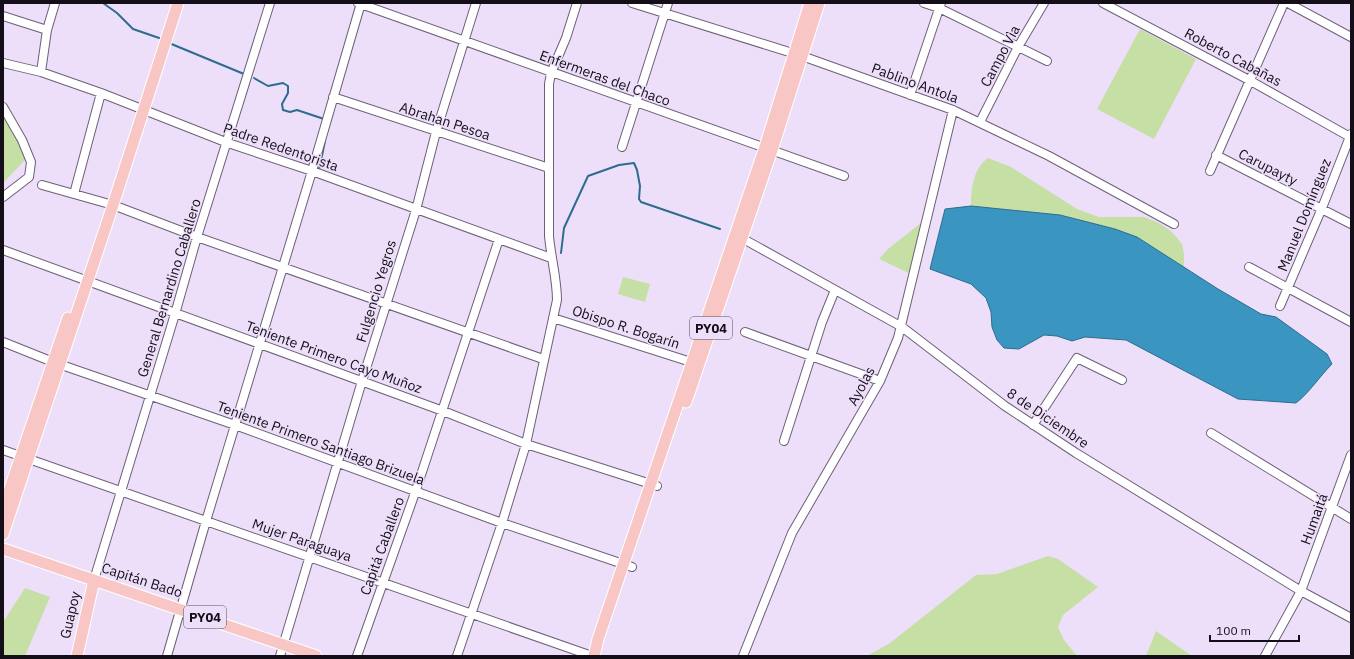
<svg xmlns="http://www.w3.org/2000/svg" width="1354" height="659" viewBox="0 0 1354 659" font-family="'IBM Plex Sans',sans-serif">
	<rect width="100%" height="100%" fill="#eddffa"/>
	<path fill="#c6dfa4" d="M 1140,29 L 1196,59 L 1154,139 L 1097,109 Z
		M 3,112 L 22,139 L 26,159 L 3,183 Z
		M 988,158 L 1011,167 L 1077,209 L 1099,217 L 1144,217 L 1159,223 L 1172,232 L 1182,244 L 1184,254 L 1184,267 L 1137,237 L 1115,229 L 1060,215 L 971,206 C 971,189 973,169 988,158 Z
		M 926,219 L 913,275 L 879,259 L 888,249 Z
		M 623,277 L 650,284 L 645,302 L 618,294 Z
		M 1048,556 L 1058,559 L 1098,587 L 1063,615 L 1058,627 L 1064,640 L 1077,656 L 867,656 L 890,643 L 976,575 L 997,574 Z
		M 25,588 L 50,597 L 25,656 L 3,656 L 3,622 Z
		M 1156,631 L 1192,656 L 1146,656 Z"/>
	<path fill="#3a95c0" stroke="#2e6c8d" d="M 971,206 L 1060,215 L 1115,229 L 1137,237 L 1218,289 L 1261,314 L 1276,317 L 1327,354 L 1332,364 C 1319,377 1310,392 1296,403 L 1238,399 L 1126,340 L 1085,337 L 1072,341 L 1057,336 L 1044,335 L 1019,349 L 1004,348 L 997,340 L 992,327 L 991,312 L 986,298 L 971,284 L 930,269 L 945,209 Z"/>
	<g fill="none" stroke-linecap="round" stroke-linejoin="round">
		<path stroke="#2e6c8d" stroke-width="2" d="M 103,3 L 117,13 L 133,29 L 162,39
			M 169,43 L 244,74
			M 254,78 L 268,86 L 283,83 L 288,86 L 288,93 L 282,104 L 283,110 L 290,112 L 297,110 L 324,119
			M 319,170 L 325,141
			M 561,253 L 564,228 L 588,176 L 619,165 L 634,163 L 637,170 L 640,186 L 639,199 L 641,202 L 720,229"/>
		<g stroke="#6c6077" stroke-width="10">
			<path id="minor" d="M 358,3 L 844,176
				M 632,3 L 802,56 L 953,110 L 1049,156 L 1174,224
				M 924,3 L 939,8 L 1047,61
				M 1103,3 L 1249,80 L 1350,137
				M 1288,3 L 1351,37
				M 3,16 L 47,30
				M 3,63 L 41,72 L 101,93 L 228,143 L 312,171 L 551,258
				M 41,72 L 47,30 L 55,3
				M 910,95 L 941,3
				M 333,97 L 549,168
				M 3,107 L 22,140 L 31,162 L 29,177 L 3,197
				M 980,122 L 1018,47 L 1044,3
				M 622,147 L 668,3
				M 1216,155 L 1351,224
				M 1210,171 L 1284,3
				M 42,185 L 113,205 L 197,237 L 543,359
				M 74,194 L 101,93
				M 738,236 L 902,327 L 1005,406 L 1076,453 L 1301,591 L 1351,618
				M 3,250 L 443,411 L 526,444 L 657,486
				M 1249,267 L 1351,322
				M 1280,306 L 1322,208 L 1351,134
				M 553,318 L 691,362
				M 745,332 L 880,381
				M 3,342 L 53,362 L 235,425 L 502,523 L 632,567
				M 1033,425 L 1077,358 L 1122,380
				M 1211,433 L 1351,519
				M 784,441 L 822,322 L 835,290
				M 3,450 L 592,656
				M 94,580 L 175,314 L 197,237 L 270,3
				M 167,656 L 206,521 L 312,171 L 361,3
				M 280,656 L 362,381 L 416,210 L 436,132 L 476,3
				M 357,656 L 416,490 L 499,239
				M 457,656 L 502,523 L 526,444 L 557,300 C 557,279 551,258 549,236 L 549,84 L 551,73 L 566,38 L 577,3
				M 743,656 L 792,533 L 880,381 L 898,338 L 953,110
				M 1265,656 L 1301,591 L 1351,455"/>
		</g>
		<g stroke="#fff" stroke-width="13">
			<path id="major" d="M 686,402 L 772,150 L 819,3
				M 3,509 L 68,318
				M 3,534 L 113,205 L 178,3
				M 3,549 L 316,656
				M 77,656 L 94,580
				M 594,656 L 598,639 L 765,147 L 810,3"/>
		</g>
		<use href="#minor" stroke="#fff" stroke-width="8"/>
		<use href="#major" stroke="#f8c7c5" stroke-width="11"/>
	</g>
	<g text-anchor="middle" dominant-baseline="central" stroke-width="3" stroke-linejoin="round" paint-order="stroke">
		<g fill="#eddffa" stroke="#544d5b" stroke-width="1">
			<rect x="690" y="317" width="42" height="22" rx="3"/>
			<rect x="184" y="606" width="42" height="22" rx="3"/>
		</g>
		<g font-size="13" font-weight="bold" fill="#130e17">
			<text x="711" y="328">PY04</text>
			<text x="205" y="617">PY04</text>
		</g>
		<g font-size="14" fill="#130e17" stroke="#eddffa">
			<text transform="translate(1000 56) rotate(-62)">Campo Vìa</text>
			<text transform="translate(1233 57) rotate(28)">Roberto Cabañas</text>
			<text transform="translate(605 78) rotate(20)">Enfermeras del Chaco</text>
			<text transform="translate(915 83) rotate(20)">Pablino Antola</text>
			<text transform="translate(445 121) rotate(18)">Abrahan Pesoa</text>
			<text transform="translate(281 147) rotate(19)">Padre Redentorista</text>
			<text transform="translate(1268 167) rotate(27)">Carupayty</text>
			<text transform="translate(1304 215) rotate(-68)">Manuel Domínguez</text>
			<text transform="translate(169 288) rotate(-73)">General Bernardino Caballero</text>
			<text transform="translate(376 291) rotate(-73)">Fulgencio Yegros</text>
			<text transform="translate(626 327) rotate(18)">Obispo R. Bogarín</text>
			<text transform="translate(334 357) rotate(20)">Teniente Primero Cayo Muñoz</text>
			<text transform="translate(861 386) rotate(-62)">Ayolas</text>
			<text transform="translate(1048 418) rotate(34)">8 de Diciembre</text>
			<text transform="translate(321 443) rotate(20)">Teniente Primero Santiago Brizuela</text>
			<text transform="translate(1314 519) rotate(-70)">Humaitá</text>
			<text transform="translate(302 540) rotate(19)">Mujer Paraguaya</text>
			<text transform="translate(382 546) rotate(-70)">Capitá Caballero</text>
			<text transform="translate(142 580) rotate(18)">Capitán Bado</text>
			<text transform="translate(70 615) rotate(-77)">Guapoy</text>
		</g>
	</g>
	<rect width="1354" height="659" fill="none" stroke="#130e17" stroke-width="8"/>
	<path d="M1210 635v6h89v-6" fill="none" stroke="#130e17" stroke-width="2"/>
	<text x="1216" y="635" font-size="12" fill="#130e17" stroke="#eddffa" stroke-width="3" paint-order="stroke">100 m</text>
</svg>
